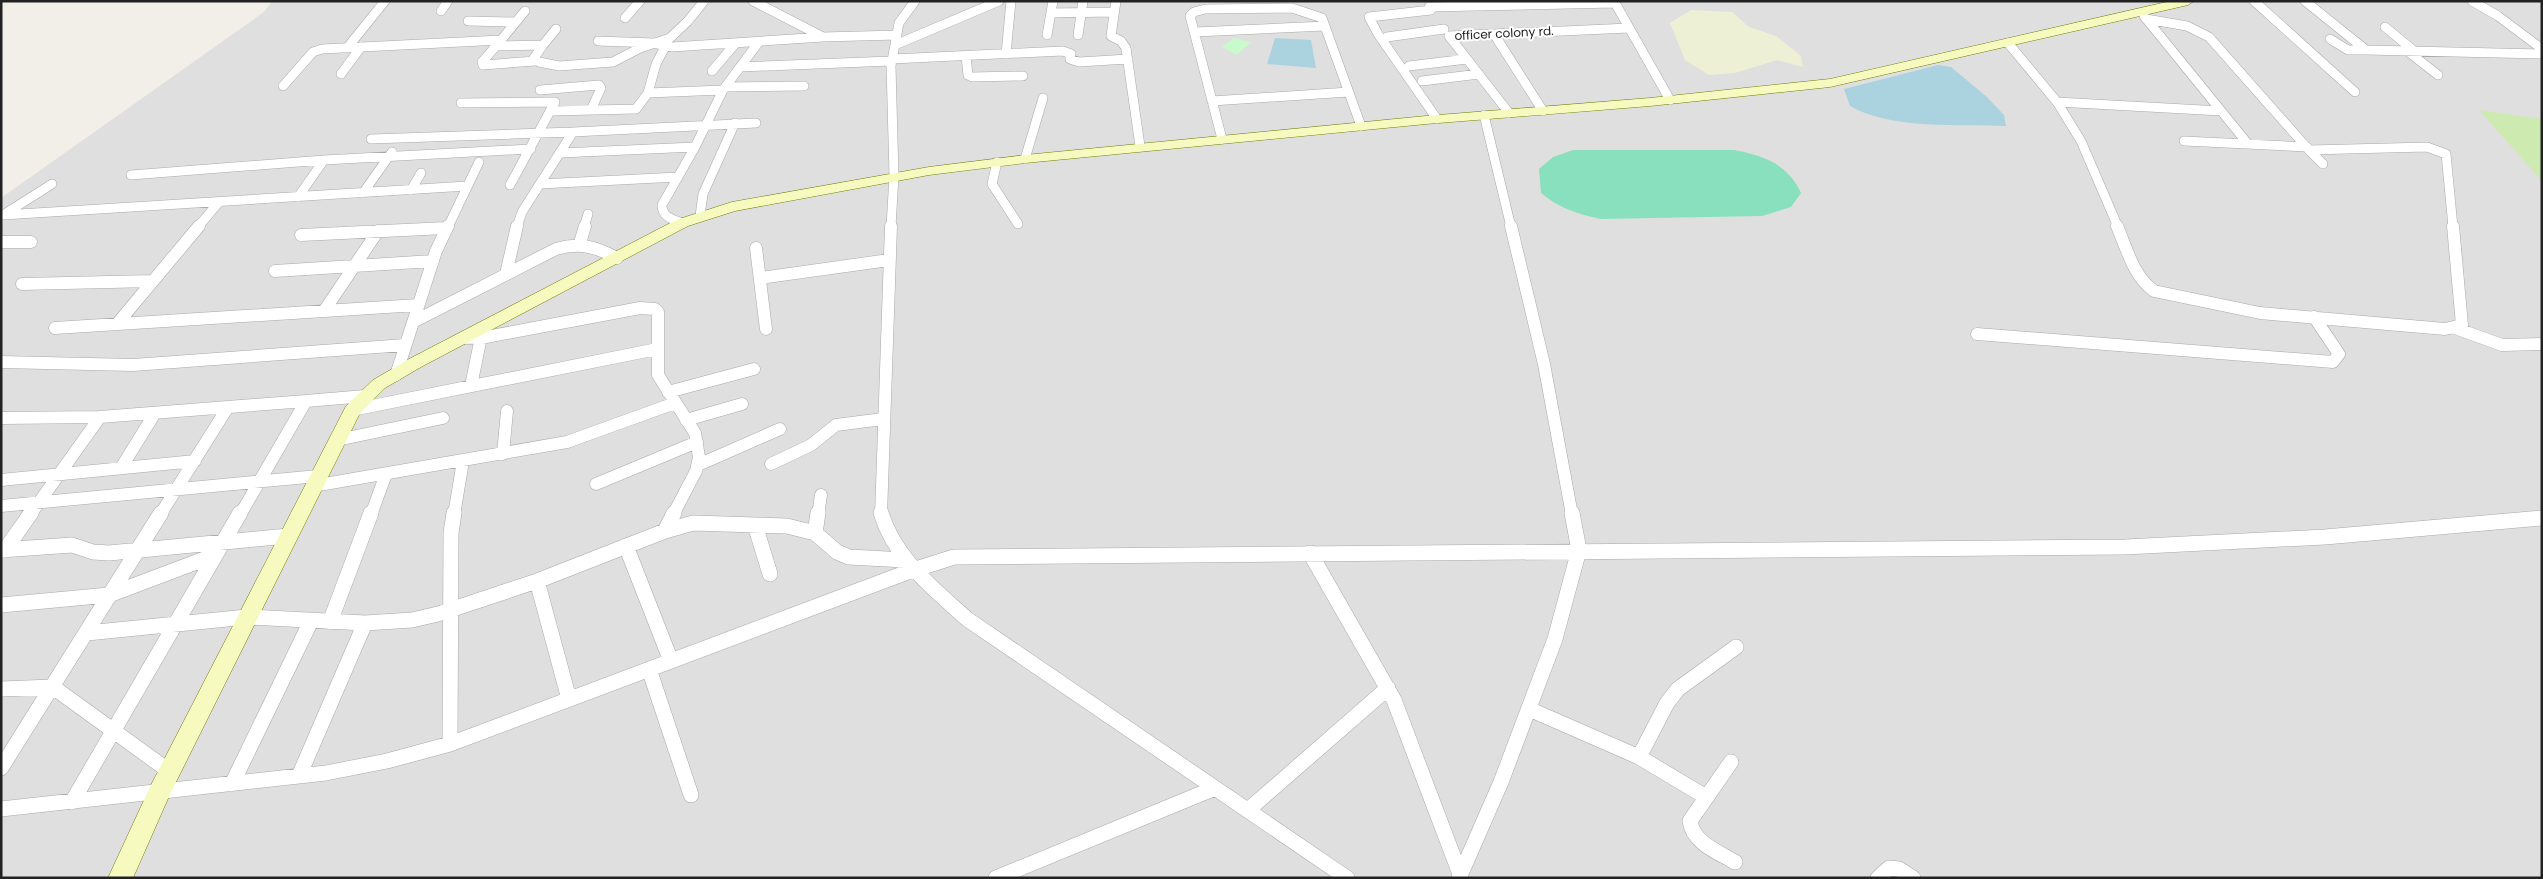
<svg xmlns="http://www.w3.org/2000/svg" width="2543" height="879" viewBox="0 0 2543 879" font-family="Poppins,sans-serif">
	<rect width="100%" height="100%" fill="#f2efe9"/>
	<path fill="#e0dfdf" d="M 272,1 L 2542,1 L 2542,878 L 1,878 L 1,198 L 264,12 Z"/>
	<path fill="#eef0d5" d="M 1691,10 L 1732,12 L 1749,27 L 1776,36 L 1801,56 L 1803,67 L 1777,60 L 1735,73 L 1709,75 L 1685,60 L 1670,23 Z"/>
	<path fill="#cdebb0" d="M 2479,110 L 2542,119 L 2542,181 Z"/>
	<path fill="#c8facc" d="M 1234,38 L 1251,42 L 1237,55 L 1222,47 Z"/>
	<path fill="#88e0be" d="M 1573,150 L 1734,150 C 1764,156 1788,164 1801,193 L 1791,207 L 1762,216 L 1601,219 C 1577,214 1559,208 1541,193 L 1539,169 L 1553,157 Z"/>
	<path fill="#aad3df" d="M 1275,38 L 1311,40 L 1316,68 L 1267,64 Z
		M 1938,65 L 1951,67 L 1987,97 L 2004,115 L 2006,126 C 1958,124 1892,130 1850,106 L 1844,89 Z"/>
	<g fill="none" stroke-linecap="round" stroke-linejoin="round">
		<g stroke="#a9a9a9" stroke-width="10">
			<path id="street-far2" d="M 753,1 L 823,37 L 897,35
				M 1116,1 L 1111,36 L 1121,41 L 1126,48 L 1140,146
				M 1614,1 L 1670,100
				M 2254,1 L 2355,92
				M 2305,1 L 2366,50 L 2542,54
				M 2472,1 L 2498,16 L 2542,49
				M 1429,7 L 1615,3
				M 1431,10 L 1369,17 L 1378,34 L 1437,119
				M 441,11 L 448,1
				M 1051,13 L 1114,12
				M 2144,16 L 2248,144
				M 625,18 L 640,1
				M 2146,19 L 2187,26 L 2209,37 L 2309,150 L 2427,147 L 2446,154 L 2453,227
				M 468,21 L 515,22
				M 2385,27 L 2413,50
				M 1195,32 L 1325,26
				M 1494,34 L 1543,111
				M 1047,35 L 1053,1
				M 1078,35 L 1083,1
				M 1387,37 L 1444,29
				M 2330,39 L 2348,50 L 2366,50
				M 501,40 L 525,11
				M 598,41 L 653,43 L 672,47 L 823,37
				M 2008,43 L 2057,102 L 2221,111
				M 543,45 L 556,29
				M 895,45 L 999,1
				M 496,46 L 482,62 L 483,65 L 535,61
				M 347,48 L 385,1
				M 2406,50 L 2438,75
				M 1006,54 L 1011,1
				M 966,56 L 968,75 L 972,77 L 1023,76
				M 892,59 L 1063,51 L 1071,54 L 1070,59 L 1079,62 L 1128,59
				M 1409,66 L 1467,59
				M 740,67 L 891,61
				M 712,71 L 735,44
				M 341,74 L 361,47
				M 1422,81 L 1479,74
				M 283,86 L 313,52 L 322,49 L 501,40 L 496,46 L 543,45 L 534,58 L 539,62 L 559,66 L 613,62 L 640,48 L 670,38 L 688,21 L 704,1
				M 726,87 L 804,86
				M 540,90 L 599,85 L 601,88 L 591,110
				M 648,93 L 723,90
				M 1212,101 L 1349,92
				M 2057,102 L 2081,141 L 2118,227
				M 461,103 L 555,102 L 510,185
				M 552,111 L 636,109 L 648,93 L 656,64 L 665,47
				M 1509,113 L 1449,36 L 1629,28
				M 1484,115 L 1511,227
				M 371,139 L 573,132
				M 1222,139 L 1190,16 L 1194,12 L 1205,9 L 1292,8 L 1322,18 L 1361,126
				M 2184,141 L 2307,147
				M 2309,150 L 2323,164
				M 560,153 L 695,147
				M 1025,159 L 1043,98
				M 997,162 L 992,184 L 1018,224
				M 131,175 L 324,160 L 531,149
				M 540,184 L 678,177
				M 411,190 L 421,173
				M 363,193 L 392,152
				M 298,197 L 324,160
				M 3,215 L 467,186
				M 3,215 L 52,184
				M 700,216 L 703,194 L 735,123
				M 682,223 C 672,219 662,217 662,205 L 695,147 L 723,90 L 758,43
				M 198,227 L 219,202
				M 448,227 L 479,162
				M 517,227 L 522,212 L 573,132 L 756,123
				M 584,227 L 588,214
				M 891,227 L 894,176 L 891,66 L 899,23 L 915,1"/>
		</g>
		<g stroke="#a9a9a9" stroke-width="13">
			<path id="street-far1" d="M 1511,226 L 1544,364 L 1572,515
				M 2117,226 C 2127,249 2133,276 2154,291 L 2260,313 L 2445,329 L 2462,325 L 2453,226
				M 301,235 L 446,228
				M 1,242 L 31,242
				M 580,243 L 585,226
				M 756,248 L 766,329
				M 275,271 L 433,261
				M 506,274 L 517,226
				M 760,278 L 889,260
				M 22,284 L 153,281
				M 324,311 L 378,231
				M 413,322 L 556,249 C 581,242 595,247 617,258
				M 117,324 L 199,226
				M 55,328 L 418,305
				M 2455,328 L 2502,345 L 2542,344
				M 1977,334 L 2333,362 L 2339,354 L 2314,317
				M 463,338 L 486,337 L 640,308 L 655,309 L 658,312 L 658,375 L 695,433 L 699,457 L 696,471 L 673,515
				M 1,362 L 133,365 L 405,345
				M 396,375 L 436,251 L 448,226
				M 471,386 L 481,337
				M 668,392 L 754,369
				M 352,410 L 657,349
				M 1,418 L 100,417 L 306,401
				M 686,420 L 742,404
				M 337,440 L 443,418
				M 503,454 L 507,411
				M 771,464 L 811,445 L 836,425 L 883,419
				M 698,465 L 780,429
				M 121,468 L 155,413
				M 1,480 L 195,461
				M 596,484 L 697,442
				M 313,486 L 567,442 L 675,403
				M 1,506 L 318,476
				M 30,515 L 100,417
				M 160,515 L 228,407
				M 240,515 L 306,401 L 365,396
				M 371,515 L 386,474
				M 454,515 L 463,461
				M 818,515 L 821,495
				M 881,515 L 891,226"/>
		</g>
		<g stroke="#a9a9a9" stroke-width="16">
			<path id="street" d="M 881,513 C 895,559 933,588 967,619 L 1347,878
				M 755,525 L 770,574
				M 665,531 L 674,513
				M 815,533 L 818,513
				M 626,546 L 671,661
				M 1,550 L 72,545 L 93,552 L 109,553 L 288,536
				M 5,550 L 31,513
				M 1310,553 L 1394,700 L 1460,874
				M 537,581 L 569,699
				M 1,605 L 109,595 L 215,555
				M 330,622 L 371,513
				M 87,633 L 247,617 L 365,623 L 412,620 L 438,614 L 537,581 L 665,531 L 693,523 L 787,526 L 815,533 L 837,552 L 849,557 L 905,560
				M 649,669 L 691,795
				M 1,689 L 53,687 L 169,771
				M 1529,709 L 1639,757 L 1706,797
				M 450,744 L 451,533 L 454,513
				M 1639,757 L 1667,703 L 1678,689 L 1736,647
				M 1731,762 L 1690,821 C 1693,843 1718,852 1735,862
				M 1,768 L 161,513
				M 299,776 L 365,623
				M 232,784 L 311,621
				M 72,802 L 240,513
				M 1,809 L 326,773 L 387,761 L 450,744 L 913,570 L 954,557 L 2125,547 L 2325,537 L 2542,518
				M 1248,810 L 1388,688
				M 996,878 L 1215,788
				M 1459,878 L 1501,782 L 1555,639 L 1579,550 L 1572,513
				M 1878,878 L 1889,868 L 1899,869 L 1913,878"/>
		</g>
		<g stroke="#707d05" stroke-width="1">
			<path id="secondary" d="M 2171,1 L 2194,1 L 2188,5 L 1830,87 L 1650,106 L 1426,124 L 1025,163 L 929,175 L 735,211 L 688,226 L 421,367 L 385,388 L 360,413 L 170,794 L 133,878 L 108,878 L 151,785 L 346,406 L 373,380 L 409,359 L 676,220 L 732,202 L 929,167 L 1025,155 L 1426,116 L 1650,98 L 1830,79 Z"/>
		</g>
		<use href="#street-far2" stroke="#fff" stroke-width="9"/>
		<use href="#street-far1" stroke="#fff" stroke-width="12"/>
		<use href="#street" stroke="#fff" stroke-width="15"/>
		<use href="#secondary" fill="#f7fabf" fill-rule="evenodd"/>
	</g>
	<g text-anchor="middle" dominant-baseline="central" stroke-width="4" stroke-linejoin="round" paint-order="stroke">
		<g font-size="12" fill="#222" stroke="#fff">
			<text transform="translate(1504 33) rotate(-3)">officer colony rd.</text>
		</g>
	</g>
	<rect width="2543" height="879" fill="none" stroke="#222222" stroke-width="5"/>
</svg>
